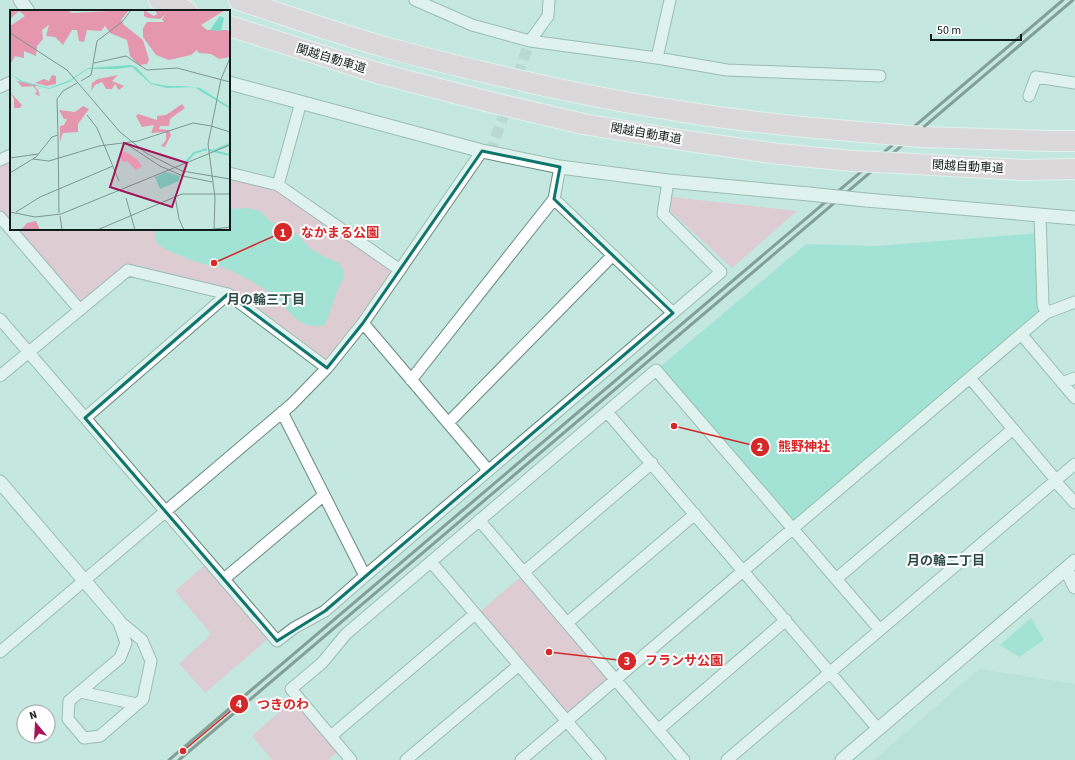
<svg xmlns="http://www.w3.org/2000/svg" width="1075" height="760" viewBox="0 0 1075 760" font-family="'Source Sans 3','Noto Sans JP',sans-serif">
	<rect width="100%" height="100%" fill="#c4e8df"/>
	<path fill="#afdbd1" d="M 979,669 L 1075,684 L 1075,760 L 874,760 Z"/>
	<path fill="#faadc5" d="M 11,155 L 11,229 L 229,229 L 229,173 L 278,185 L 400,270 L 327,368 L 228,294 L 129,270 L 80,310 L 0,217 L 0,160 Z
		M 672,197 L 797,211 L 732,268 L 670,211 Z
		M 206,564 L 269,638 L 205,693 L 179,664 L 211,634 L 175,591 Z
		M 525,573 L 615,680 L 567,721 L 476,615 Z
		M 293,700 L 338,752 L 328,760 L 272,760 L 252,736 Z"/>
	<path fill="#7bddc9" d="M 247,208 L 260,211 L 270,221 L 298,235 L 311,249 L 327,258 L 339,263 L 344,272 L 343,279 L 336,294 L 325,325 C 297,332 289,307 270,293 C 258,284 243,277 230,270 C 221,266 212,266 203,264 C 192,260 167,252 158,244 C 155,240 155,234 155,229 L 229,229 L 229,209 Z
		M 1040,233 L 1046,313 L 793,529 L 656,370 L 806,244 L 876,246 Z
		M 1031,618 L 1044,640 L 1019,657 L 1000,645 Z"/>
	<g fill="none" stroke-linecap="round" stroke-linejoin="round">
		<path stroke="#a9c9c1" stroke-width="11" stroke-dasharray="11 5.5" stroke-linecap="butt" d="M 490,153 L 530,41"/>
		<g stroke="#678880" stroke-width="13">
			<path id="minor" d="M 415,0 L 472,25 L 530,41 L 657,58 L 727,70 L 880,76
				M 530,41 L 548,16 L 549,0
				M 657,58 L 670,0
				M 0,87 L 11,82
				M 1029,96 L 1036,77 L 1075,83
				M 0,160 L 11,155
				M 560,167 L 554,199 L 673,313
				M 229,173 L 278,185 L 400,270
				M 278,185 L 301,102
				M 1040,215 L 1043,305 L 1046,313
				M 0,217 L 80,310
				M 0,319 L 277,641 L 294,628 L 325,611 L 365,576 L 721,272 L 663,214 L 668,181
				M 363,323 L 488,470
				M 1021,334 L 1075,398
				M 0,376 L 128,270 L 228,294 L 327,368
				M 970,378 L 1056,480
				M 411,380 L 554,199
				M 1062,383 L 1075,378
				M 282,412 L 365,576
				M 607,412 L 878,729
				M 85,418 L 228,294
				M 448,423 L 613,255
				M 1055,481 L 1075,503
				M 479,520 L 684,760
				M 431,562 L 600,760
				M 524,572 L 652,463
				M 224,579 L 324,495
				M 836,579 L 1013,429
				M 118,620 L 142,640 L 151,661 L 143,699 L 100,736 L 84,738 L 68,719 L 69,701 L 120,658 L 126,643 Z
				M 567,623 L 695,514
				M 0,652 L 292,404 L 327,368 L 363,323 L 482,151
				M 80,692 L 137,704
				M 658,730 L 786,620
				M 331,736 L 475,614
				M 351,760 L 291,689 L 322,663 L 346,634 L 656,370 L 880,630
				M 406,760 L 519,665
				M 521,760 L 1046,313 L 1075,302
				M 727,760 L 1075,464"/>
		</g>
		<g stroke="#678880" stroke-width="15">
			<path id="tertiary" d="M 20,0 L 28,11
				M 229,83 L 482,151 L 560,167 L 668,181 L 809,194
				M 866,200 L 1075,218
				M 0,482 L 118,620
				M 1066,569 L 1075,587
				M 842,760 L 1075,561"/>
		</g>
		<g stroke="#fff" stroke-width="22">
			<path id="motorway" d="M 159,0 L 187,11
				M 239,0 C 288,16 338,34 388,48 C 486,74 585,97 685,112 C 752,123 819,129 887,134
				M 229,26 L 377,73 L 482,100 L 583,124 L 681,140 L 779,154 L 852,161
				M 922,137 L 1049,141 L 1075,141
				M 897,163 L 1023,170 L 1075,169"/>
		</g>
		<use href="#minor" stroke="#fff" stroke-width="11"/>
		<use href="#tertiary" stroke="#fff" stroke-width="13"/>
		<use href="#motorway" stroke="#f6c6d4" stroke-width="20"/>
		<path stroke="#364844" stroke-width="3" d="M 169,760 L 1063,0
			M 179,760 L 1073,0"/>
		<g stroke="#678880" stroke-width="15" stroke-linecap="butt">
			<path id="tertiary-bridge" d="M 809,194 L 866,200"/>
		</g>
		<g stroke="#fff" stroke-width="22" stroke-linecap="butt">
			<path id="motorway-bridge" d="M 887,134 L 922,137
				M 852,161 L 897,163"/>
		</g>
		<use href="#tertiary-bridge" stroke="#fff" stroke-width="13"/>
		<use href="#motorway-bridge" stroke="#f6c6d4" stroke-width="20"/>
	</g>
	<path d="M0 0H1075V760H0ZM 482,151 L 560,167 L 554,199 L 673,313 L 325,611 L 277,641 L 85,418 L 228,294 L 327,368 L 363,323 Z" fill="#c4e8df" fill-opacity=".55" fill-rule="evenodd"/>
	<path fill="none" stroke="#0f766e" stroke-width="3" stroke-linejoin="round" d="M 482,151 L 560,167 L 554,199 L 673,313 L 325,611 L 277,641 L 85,418 L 228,294 L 327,368 L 363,323 Z"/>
	<g text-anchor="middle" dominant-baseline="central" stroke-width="4" stroke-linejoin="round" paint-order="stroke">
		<g font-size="12" fill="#0f1c19" stroke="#fff">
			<text transform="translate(331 59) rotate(17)">関越自動車道</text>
			<text transform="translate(646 134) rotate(10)">関越自動車道</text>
			<text transform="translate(968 167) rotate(3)">関越自動車道</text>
		</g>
		<g font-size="13" font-weight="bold" fill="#2c4b44" stroke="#fff">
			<text x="266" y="300">月の輪三丁目</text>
			<text x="946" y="561">月の輪二丁目</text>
		</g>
	</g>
	<g transform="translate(10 10)">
		<rect width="220" height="220" fill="#c4e8df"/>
		<path d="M 116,142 L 127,149 L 132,156 L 126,160 L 117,151 L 113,152 L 109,143 Z" fill="#faadc5"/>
		<path d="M 0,0 L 57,0 L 62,3 L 119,0 L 111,10 L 114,15 L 133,30 L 139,50 L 137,54 L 129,55 L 120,46 L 117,30 L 100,23 L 95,16 L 91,21 L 77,20 L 74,32 L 69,31 L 67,20 L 62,20 L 53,35 L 45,27 L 36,26 L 39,15 L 32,20 L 33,29 L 27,36 L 26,46 L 14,41 L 14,48 L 5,46 L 0,55 L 0,16 L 15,6 L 9,1 L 0,9 ZM 134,0 L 144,6 L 147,4 L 145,0 L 215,0 L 191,15 L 197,20 L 217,20 L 220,22 L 220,47 L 209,49 L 201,44 L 189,43 L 187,40 L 181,45 L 159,50 L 146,45 L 133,27 L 133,18 L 137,12 L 154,12 L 152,9 L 156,4 L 150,9 L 138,8 L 134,6 ZM 42,65 L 46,66 L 46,74 L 37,76 L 25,73 L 34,69 L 39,71 ZM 108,65 L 102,71 L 114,76 L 109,80 L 105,74 L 102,79 L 96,79 L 92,72 L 85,75 L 81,81 L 82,73 L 88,69 ZM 7,71 L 27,75 L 25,77 L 28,80 L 30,86 L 25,84 L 27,81 L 23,76 L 12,77 ZM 0,82 L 12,95 L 10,98 L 4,98 L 4,89 ZM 172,94 L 175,98 L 160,109 L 159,116 L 150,116 L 149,119 L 159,120 L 161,125 L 155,137 L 151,136 L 156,130 L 156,122 L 141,123 L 144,115 L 132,117 L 126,106 L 128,104 L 147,110 L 147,106 L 156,105 ZM 73,96 L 79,99 L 68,114 L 68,122 L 53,123 L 50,132 L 50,116 L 54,115 L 57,109 L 54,109 L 49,100 L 65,102 ZM 26,211 L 30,220 L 11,220 L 17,213 Z" fill="#e597b0"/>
		<path d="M 210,6 L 214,8 L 211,21 L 200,20 ZM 121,55 L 126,57 L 141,73 L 157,76 L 174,76 L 190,78 L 220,97 L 220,99 L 184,77 L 157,78 L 141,74 L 122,57 L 106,59 L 78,59 L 59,72 L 39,79 L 11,72 L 0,63 L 12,71 L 39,78 L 60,70 L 78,58 ZM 156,162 L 170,166 L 169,171 L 150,179 L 145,167 Z" fill="#7bddc9"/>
		<path fill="none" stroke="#7bddc9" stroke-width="2" d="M 199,140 L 220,145M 203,141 L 220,134M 176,152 L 184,143 L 197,139"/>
		<path fill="none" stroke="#7c9690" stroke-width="1" d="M 0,23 L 57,60 L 110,122 L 136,143 L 172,161 L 220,169M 84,53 L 116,46 L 137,60 L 167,58 L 220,72M 71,71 L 81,65 L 87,31 L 112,12 L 121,0M 77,105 L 87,118 L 109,171M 201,116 L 220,122M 48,125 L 49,203M 115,133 L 150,156 L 173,166 L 202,172M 0,148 L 28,144M 23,149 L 39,151 L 89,136 L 128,131 L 183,113 L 201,116M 0,163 L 26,147 L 42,127 L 48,125 L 47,89 L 53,81 L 67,73M 165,186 L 169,209 L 174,220M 116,188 L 125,220M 0,202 L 25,207 L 51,204 L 220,135M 6,202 L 30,187 L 103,156M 50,206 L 52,220M 87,220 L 172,184 L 220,184M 197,220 L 220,217M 204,220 L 205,188 L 198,134 L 211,69 L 220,48"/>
		<path fill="#a31459" fill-opacity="0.15" stroke="#a31459" stroke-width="2" d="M 114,133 L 177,153 L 162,197 L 100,177 Z"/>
		<rect width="220" height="220" fill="none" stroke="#0f1c19" stroke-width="2"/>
	</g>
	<path fill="none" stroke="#d62828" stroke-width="1.5" d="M214 263L283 232M674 426L760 447M549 652L627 661M183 751L239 704"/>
	<g fill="#d62828" stroke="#fff" stroke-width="1.5">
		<circle cx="214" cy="263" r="4"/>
		<circle cx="674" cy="426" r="4"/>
		<circle cx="549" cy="652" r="4"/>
		<circle cx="183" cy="751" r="4"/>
		<circle cx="283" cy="232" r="10"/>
		<circle cx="760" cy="447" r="10"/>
		<circle cx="627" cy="661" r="10"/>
		<circle cx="239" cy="704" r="10"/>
	</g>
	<g font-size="12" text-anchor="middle" font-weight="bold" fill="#fff">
		<text x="283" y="237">1</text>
		<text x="760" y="451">2</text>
		<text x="627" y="665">3</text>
		<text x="239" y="708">4</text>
	</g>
	<g font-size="13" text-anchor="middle" font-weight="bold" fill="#d62828" stroke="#fff" stroke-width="4" stroke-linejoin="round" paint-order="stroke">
		<text x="340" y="237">なかまる公園</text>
		<text x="804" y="451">熊野神社</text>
		<text x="684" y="665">フランサ公園</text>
		<text x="283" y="709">つきのわ</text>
	</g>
	<g transform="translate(36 724) rotate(342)"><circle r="19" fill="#ffffff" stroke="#9fa4a3"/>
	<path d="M0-3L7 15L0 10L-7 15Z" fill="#a31459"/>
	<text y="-6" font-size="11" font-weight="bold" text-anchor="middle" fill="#0f1c19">N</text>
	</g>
	<path d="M931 34v6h90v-6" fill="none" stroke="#0f1c19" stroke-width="2"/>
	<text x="937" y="34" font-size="12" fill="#0f1c19" stroke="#ffffff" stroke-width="3" paint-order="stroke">50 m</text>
</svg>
